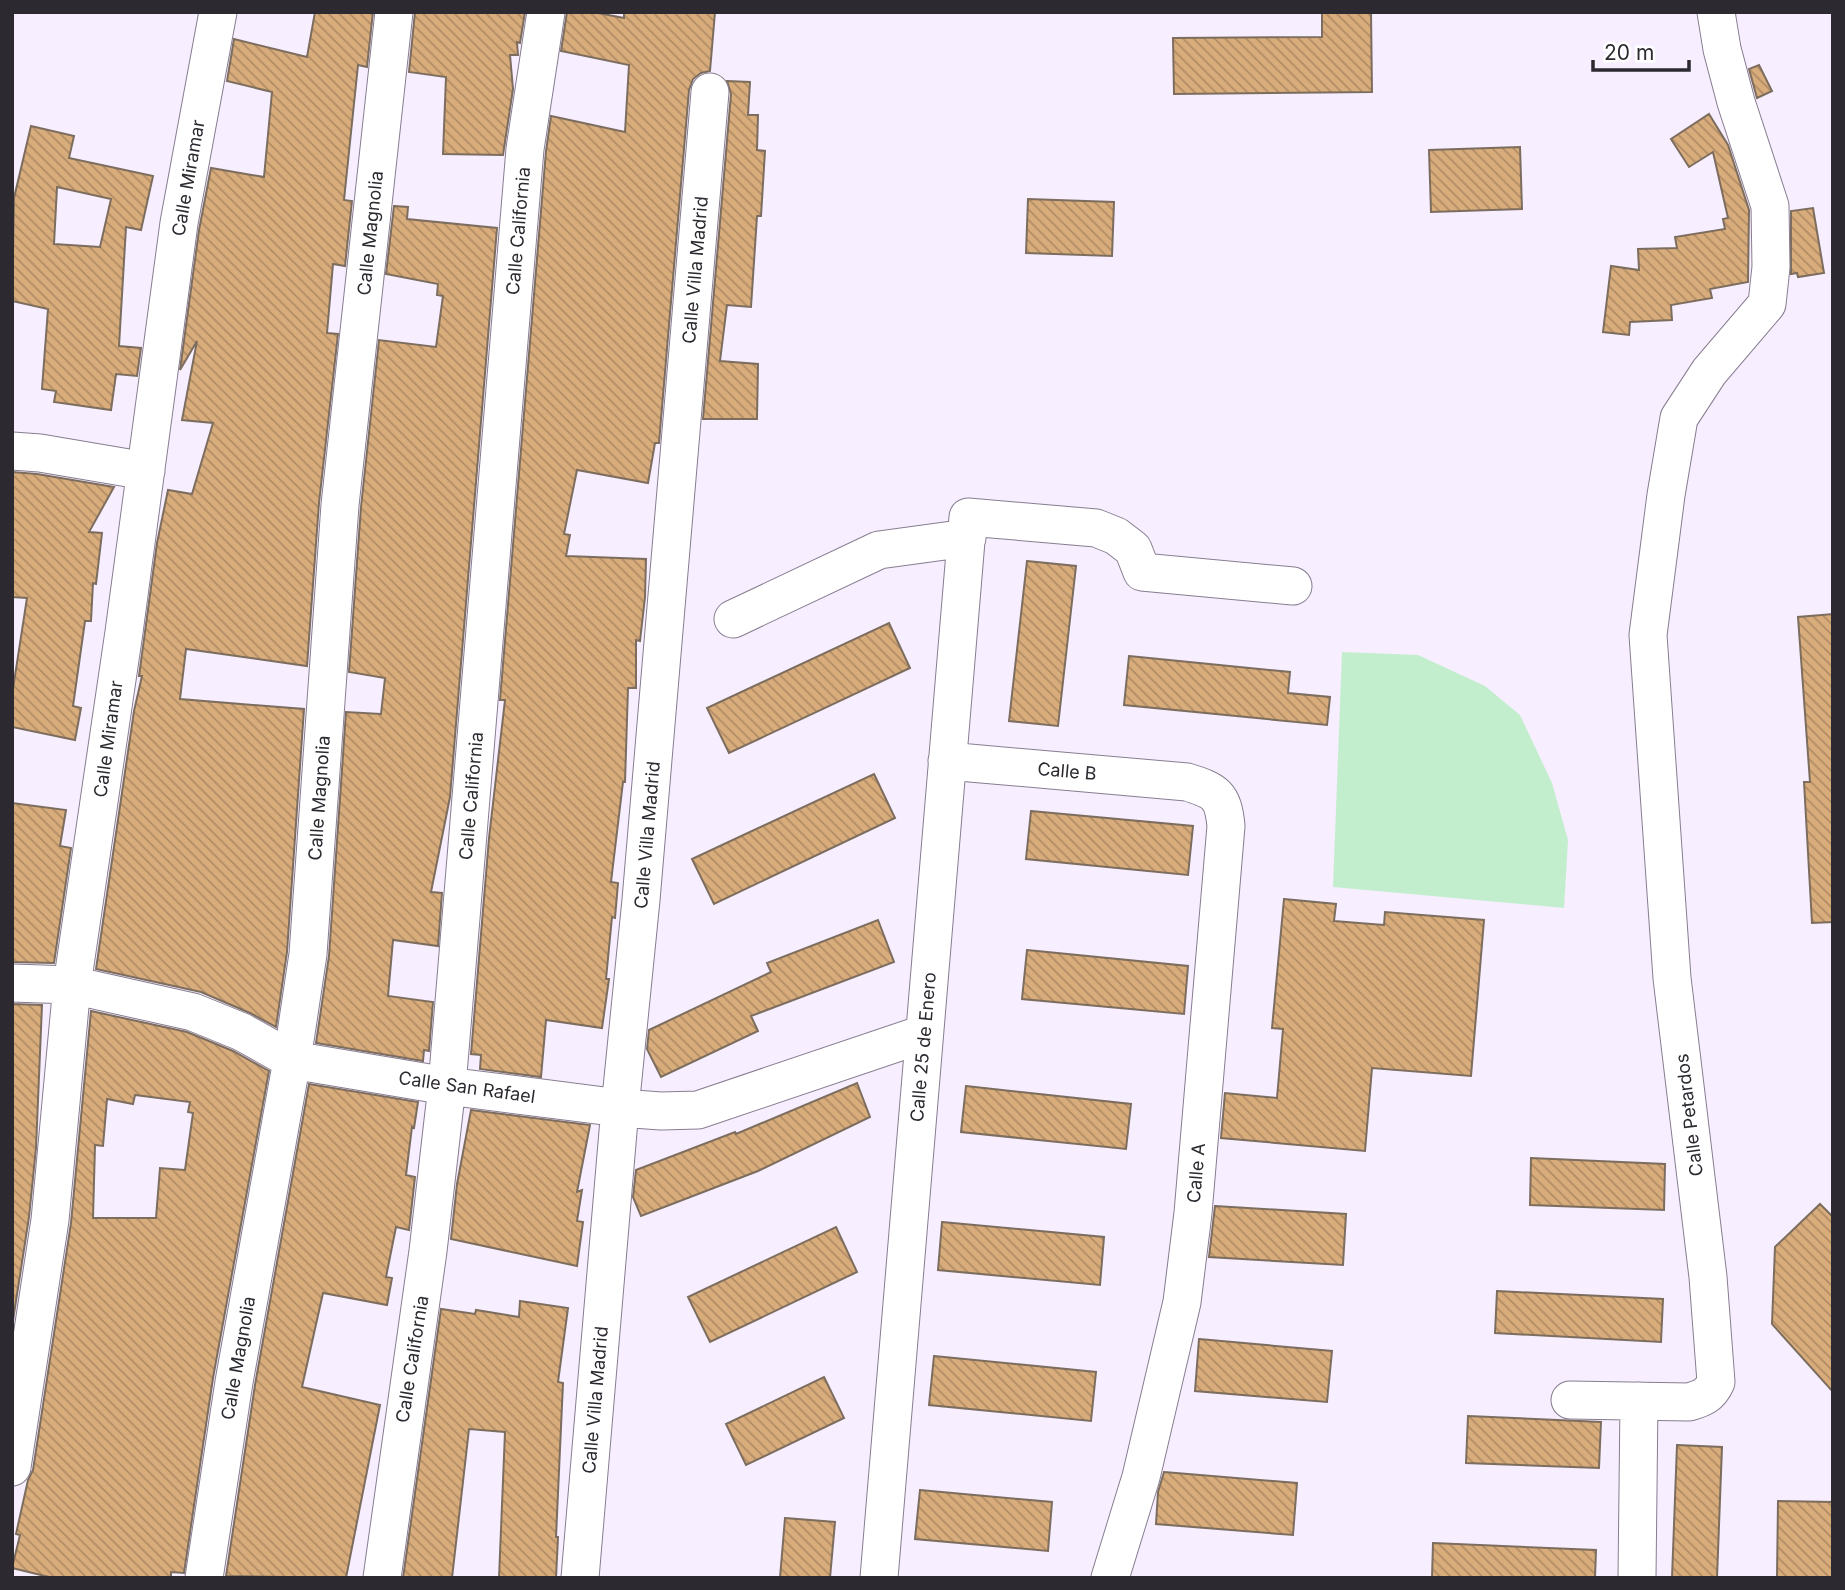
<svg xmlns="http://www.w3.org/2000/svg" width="1845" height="1590" viewBox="0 0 1845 1590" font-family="Inter,sans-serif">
	<defs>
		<pattern id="building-back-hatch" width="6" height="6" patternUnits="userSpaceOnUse" patternTransform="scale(1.75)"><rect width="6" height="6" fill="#d9ac7b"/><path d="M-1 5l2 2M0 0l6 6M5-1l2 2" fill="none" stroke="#b08c65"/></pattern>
	</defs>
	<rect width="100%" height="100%" fill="#f7eeff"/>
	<path fill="#c3eecd" d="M 1342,652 L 1418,655 L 1485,686 L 1520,715 L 1552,783 L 1568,840 L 1564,908 L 1333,887 Z"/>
	<path fill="url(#building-back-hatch)" stroke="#7c6d5e" stroke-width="2" fill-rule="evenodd" d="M 315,12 L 373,12 L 367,67 L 358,65 L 344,200 L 352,201 L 345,266 L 333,264 L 327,333 L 338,334 L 319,503 L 307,666 L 186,649 L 180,699 L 304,709 L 287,952 L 276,1027 L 250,1013 L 201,992 L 96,969 L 134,711 L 142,676 L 139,676 L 157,543 L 168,490 L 192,494 L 213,423 L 182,420 L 197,341 L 180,370 L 199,230 L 211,168 L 264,177 L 272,92 L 227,81 L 234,39 L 307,57 Z
		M 415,12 L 525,12 L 520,43 L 517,42 L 518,55 L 510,55 L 513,89 L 503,155 L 443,154 L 446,77 L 409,72 Z
		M 567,12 L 593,12 L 624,18 L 624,12 L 715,12 L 710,71 L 701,73 L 693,79 L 689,90 L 659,443 L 655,443 L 648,483 L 577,470 L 564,534 L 570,535 L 566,556 L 646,559 L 645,597 L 640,641 L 636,640 L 636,688 L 628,688 L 625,782 L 623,782 L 611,882 L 618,883 L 615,918 L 612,917 L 606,979 L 609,979 L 602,1028 L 546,1020 L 541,1077 L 480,1069 L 481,1055 L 471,1054 L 489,838 L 505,700 L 500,700 L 546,151 L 551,116 L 625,132 L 629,65 L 561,51 Z
		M 1322,12 L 1371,12 L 1372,92 L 1174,94 L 1173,38 L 1322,37 Z
		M 1759,65 L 1772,91 L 1757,98 L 1749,69 Z
		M 727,81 L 750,82 L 748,115 L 758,115 L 757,150 L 765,151 L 761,216 L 757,216 L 751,307 L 727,305 L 720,361 L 758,364 L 757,419 L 703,419 L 731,94 Z
		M 1709,114 L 1728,145 L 1749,210 L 1748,282 L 1710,289 L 1712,298 L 1671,305 L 1672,320 L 1630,322 L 1629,335 L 1603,332 L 1611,266 L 1639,270 L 1638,249 L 1677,248 L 1675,237 L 1725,229 L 1723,219 L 1728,218 L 1713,152 L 1689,167 L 1671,139 Z
		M 31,126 L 74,136 L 69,158 L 153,176 L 141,230 L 126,227 L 119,346 L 141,348 L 137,376 L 116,374 L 111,410 L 54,402 L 56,391 L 42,389 L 48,309 L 12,301 L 14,198 ZM 57,187 L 111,199 L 100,247 L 54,244 Z
		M 1520,147 L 1522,209 L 1431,212 L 1429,150 Z
		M 1028,199 L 1114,202 L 1112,256 L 1026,253 Z
		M 394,206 L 408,207 L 407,219 L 497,228 L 450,797 L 431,892 L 442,893 L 438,946 L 393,940 L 388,996 L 433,1002 L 429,1051 L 424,1050 L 423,1061 L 316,1043 L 329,956 L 346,712 L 381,714 L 385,678 L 349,672 L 361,507 L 379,340 L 436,347 L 443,296 L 437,295 L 438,284 L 386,274 Z
		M 1813,208 L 1824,273 L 1798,277 L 1797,273 L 1791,274 L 1791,211 Z
		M 12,472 L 37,474 L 114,487 L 89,532 L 102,533 L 96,584 L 93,583 L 91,621 L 85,621 L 73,706 L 81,708 L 75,740 L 12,727 L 12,695 L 27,598 L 12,597 Z
		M 1027,561 L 1076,566 L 1058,726 L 1009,721 Z
		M 1833,614 L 1833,922 L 1812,923 L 1804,782 L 1810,782 L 1798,617 Z
		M 889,623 L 910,668 L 729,753 L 707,708 Z
		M 1129,656 L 1290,672 L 1288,693 L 1330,697 L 1327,725 L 1124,705 Z
		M 874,774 L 895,818 L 714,904 L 692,859 Z
		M 12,803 L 66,810 L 60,846 L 71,848 L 54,963 L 12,962 Z
		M 1031,811 L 1193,826 L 1188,875 L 1026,859 Z
		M 1284,899 L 1336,904 L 1334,921 L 1384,925 L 1385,912 L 1484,920 L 1471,1076 L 1372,1068 L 1365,1151 L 1221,1138 L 1225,1093 L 1277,1098 L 1283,1029 L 1272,1028 Z
		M 878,920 L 894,962 L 751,1016 L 758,1031 L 661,1077 L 647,1049 L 649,1030 L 771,972 L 767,963 Z
		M 1027,950 L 1188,966 L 1184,1014 L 1022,999 Z
		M 12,1004 L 42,1005 L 36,1148 L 29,1217 L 12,1327 Z
		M 91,1011 L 187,1032 L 233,1051 L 269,1071 L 213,1378 L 184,1573 L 171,1572 L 171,1578 L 53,1578 L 12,1568 L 20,1535 L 16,1534 L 28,1480 L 33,1470 L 71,1223 ZM 135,1095 L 190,1102 L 188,1112 L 193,1113 L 185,1170 L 160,1168 L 156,1218 L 93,1218 L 95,1145 L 103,1146 L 107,1099 L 133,1104 Z
		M 857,1083 L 870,1117 L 758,1171 L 641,1216 L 633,1197 L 636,1170 L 735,1132 L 736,1134 Z
		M 309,1084 L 418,1102 L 414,1128 L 412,1127 L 406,1175 L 415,1177 L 409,1230 L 396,1227 L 386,1277 L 392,1278 L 387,1305 L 323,1293 L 302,1387 L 380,1405 L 346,1578 L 226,1576 L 255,1385 Z
		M 966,1086 L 1131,1104 L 1126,1149 L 961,1132 Z
		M 471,1110 L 590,1125 L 577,1192 L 582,1190 L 577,1221 L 583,1222 L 577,1266 L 451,1239 L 457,1184 Z
		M 1531,1158 L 1665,1164 L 1664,1210 L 1530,1205 Z
		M 1820,1204 L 1833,1217 L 1833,1392 L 1772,1324 L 1775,1247 Z
		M 1215,1206 L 1346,1214 L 1343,1265 L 1209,1257 Z
		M 942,1222 L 1104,1237 L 1100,1285 L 938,1270 Z
		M 836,1227 L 857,1272 L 710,1342 L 688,1297 Z
		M 1497,1291 L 1663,1299 L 1661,1342 L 1495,1333 Z
		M 520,1301 L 568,1308 L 558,1382 L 563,1383 L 556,1537 L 558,1537 L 556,1578 L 499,1578 L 505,1432 L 469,1429 L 452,1578 L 403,1578 L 441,1309 L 475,1314 L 476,1310 L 519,1317 Z
		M 1199,1339 L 1332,1351 L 1327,1402 L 1195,1391 Z
		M 934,1356 L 1096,1372 L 1091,1421 L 929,1405 Z
		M 824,1377 L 844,1418 L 746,1465 L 726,1424 Z
		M 1468,1416 L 1601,1422 L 1599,1468 L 1466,1463 Z
		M 1677,1445 L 1722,1447 L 1717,1578 L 1672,1578 Z
		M 1164,1472 L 1297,1483 L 1293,1535 L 1156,1524 L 1158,1492 Z
		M 920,1490 L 1052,1502 L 1048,1551 L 915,1539 Z
		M 1778,1501 L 1833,1502 L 1833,1578 L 1777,1577 Z
		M 785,1518 L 835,1522 L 830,1578 L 780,1578 Z
		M 1433,1543 L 1596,1550 L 1595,1578 L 1432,1578 Z"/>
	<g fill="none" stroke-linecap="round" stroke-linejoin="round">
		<g stroke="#877d90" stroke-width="39">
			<path id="minor" d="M 12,451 L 40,453 L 146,471
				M 733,619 L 879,550 L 967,538
				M 947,761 L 1187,782 C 1216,791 1223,795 1226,826 L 1193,1213 L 1182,1302 L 1141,1477 L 1110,1578
				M 12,983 L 72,985 L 193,1012 L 242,1032 L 292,1060 L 447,1086 L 620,1108 L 661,1111 L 698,1110 L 923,1034
				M 1570,1400 L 1689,1402 C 1703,1398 1710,1395 1716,1382 L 1708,1277 L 1672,978 L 1648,635 L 1666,495 L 1679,418 L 1709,372 L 1767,304 L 1771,267 L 1770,206 L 1736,102 L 1722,49 L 1716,12
				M 12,1467 L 50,1220 L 72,985 L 124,632 L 179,223 L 218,12
				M 204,1578 L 234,1382 L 292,1060 L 308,954 L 340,505 L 394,12
				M 382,1578 L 428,1251 L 447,1086 L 525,149 L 546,12
				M 580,1578 L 620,1108 L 641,900 L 710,92
				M 879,1578 L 968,517 L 1096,528 L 1116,536 L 1133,549 L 1142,572 L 1293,586
				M 1637,1578 L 1639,1401"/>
		</g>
		<use href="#minor" stroke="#fff" stroke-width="37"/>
	</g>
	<g text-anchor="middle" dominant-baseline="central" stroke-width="7" stroke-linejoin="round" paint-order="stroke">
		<g font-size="18" fill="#2d2931" stroke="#fff">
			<text transform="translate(188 178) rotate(-80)">Calle Miramar</text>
			<text transform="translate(518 231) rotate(-85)">Calle California</text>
			<text transform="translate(370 233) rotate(-84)">Calle Magnolia</text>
			<text transform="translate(695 270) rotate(-85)">Calle Villa Madrid</text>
			<text transform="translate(108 739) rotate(-82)">Calle Miramar</text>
			<text transform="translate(1067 771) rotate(5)">Calle B</text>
			<text transform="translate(471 796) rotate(-85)">Calle California</text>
			<text transform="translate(319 798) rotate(-86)">Calle Magnolia</text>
			<text transform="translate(647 835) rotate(-85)">Calle Villa Madrid</text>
			<text transform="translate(923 1047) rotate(-85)">Calle 25 de Enero</text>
			<text transform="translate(467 1087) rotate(8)">Calle San Rafael</text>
			<text transform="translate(1689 1115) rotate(-97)">Calle Petardos</text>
			<text transform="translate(1196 1173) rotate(-85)">Calle A</text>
			<text transform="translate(238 1358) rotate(-80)">Calle Magnolia</text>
			<text transform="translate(412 1359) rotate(-81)">Calle California</text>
			<text transform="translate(595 1400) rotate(-85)">Calle Villa Madrid</text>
		</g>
	</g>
	<rect width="1845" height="1590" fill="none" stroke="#2d2931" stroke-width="28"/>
	<path d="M1593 60v10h96v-10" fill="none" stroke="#2d2931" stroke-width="3.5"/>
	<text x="1604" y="60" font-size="21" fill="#2d2931" stroke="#ffffff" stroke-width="5" paint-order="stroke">20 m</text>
</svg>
